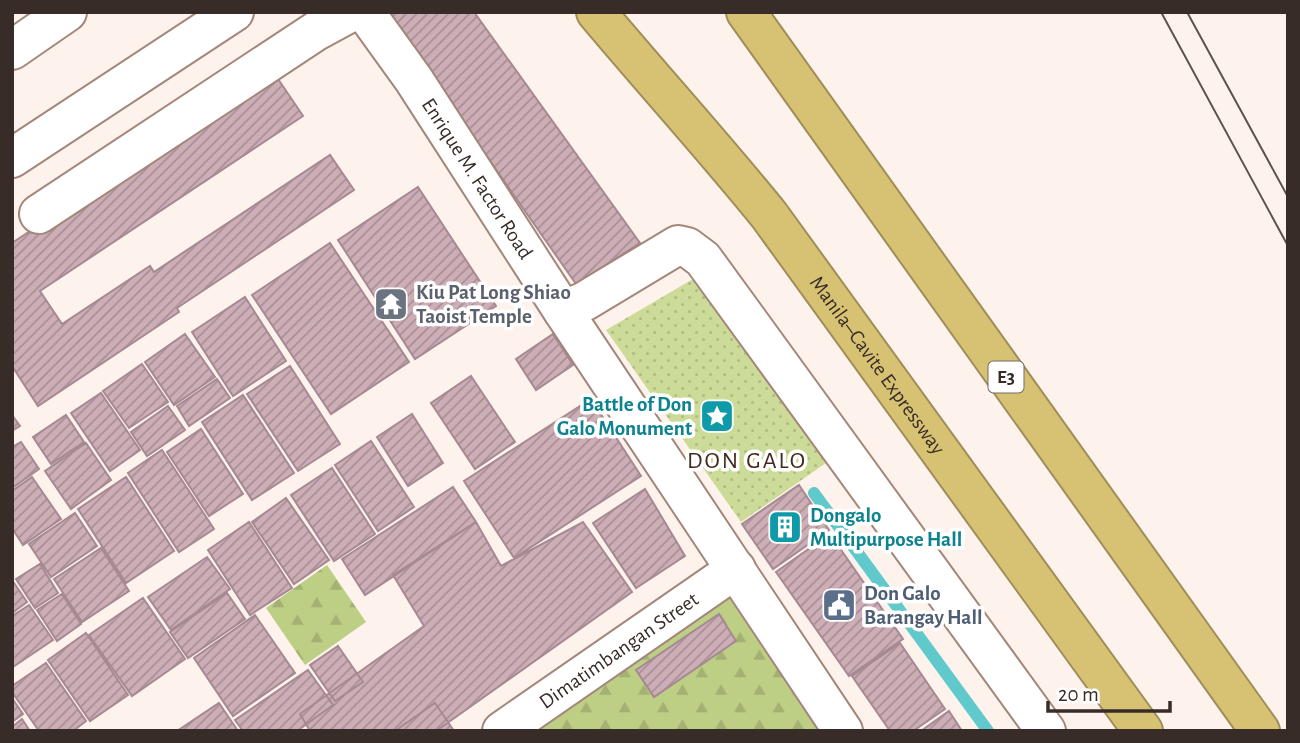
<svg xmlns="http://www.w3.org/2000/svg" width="1300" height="743" viewBox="0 0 1300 743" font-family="'Alegreya Sans',sans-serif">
	<defs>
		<pattern id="forest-firs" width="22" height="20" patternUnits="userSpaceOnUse" patternTransform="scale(1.75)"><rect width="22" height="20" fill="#bdce85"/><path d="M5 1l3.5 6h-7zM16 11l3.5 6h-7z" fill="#a3b173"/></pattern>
		<pattern id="park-dots" width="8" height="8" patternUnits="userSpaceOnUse" patternTransform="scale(1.75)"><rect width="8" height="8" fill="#ccdc98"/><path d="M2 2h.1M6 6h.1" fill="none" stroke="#b0bd83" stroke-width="1.8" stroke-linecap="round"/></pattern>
		<pattern id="building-hatch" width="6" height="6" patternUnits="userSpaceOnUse" patternTransform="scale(1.75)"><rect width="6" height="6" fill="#cdaeb7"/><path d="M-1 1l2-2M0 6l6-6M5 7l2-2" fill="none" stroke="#a78e95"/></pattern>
	</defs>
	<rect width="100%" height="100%" fill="#fef2ec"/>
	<path fill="url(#forest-firs)" d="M 327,565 L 366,622 L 305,665 L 266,608 Z
		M 728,589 L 823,731 L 520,731 Z"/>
	<path fill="url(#park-dots)" d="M 693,279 L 826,463 L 741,522 L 606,330 Z"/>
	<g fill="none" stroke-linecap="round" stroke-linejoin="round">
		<path stroke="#60c9cc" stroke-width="12" d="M 814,493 L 988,731"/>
	</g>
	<path fill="url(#building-hatch)" stroke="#a68992" stroke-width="2" d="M 386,12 L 474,12 L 640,243 L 576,284 Z
		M 272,70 L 303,116 L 40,291 L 62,324 L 150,266 L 154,272 L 330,155 L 354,190 L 177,308 L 179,312 L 38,406 L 12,366 L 12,243 Z
		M 418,187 L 496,306 L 415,359 L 338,240 Z
		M 330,243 L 409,362 L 331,414 L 252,295 Z
		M 245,297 L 286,361 L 233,396 L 192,332 Z
		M 185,334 L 215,377 L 174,405 L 145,362 Z
		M 553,334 L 573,365 L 536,390 L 516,359 Z
		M 142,364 L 168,402 L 129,428 L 103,391 Z
		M 290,366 L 340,444 L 298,471 L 247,394 Z
		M 471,376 L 515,442 L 475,469 L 431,403 Z
		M 217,379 L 230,398 L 189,426 L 177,406 Z
		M 101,393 L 140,450 L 110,471 L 71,413 Z
		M 243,395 L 294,473 L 252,500 L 202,422 Z
		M 591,399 L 641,476 L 514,558 L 464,481 Z
		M 168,406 L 185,430 L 147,456 L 131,432 Z
		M 412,414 L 443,463 L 408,486 L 377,437 Z
		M 12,415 L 20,426 L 12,431 Z
		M 66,415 L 84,442 L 51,464 L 33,437 Z
		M 201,429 L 243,494 L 209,516 L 167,452 Z
		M 371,441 L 414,507 L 378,531 L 335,465 Z
		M 21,442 L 39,469 L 12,488 L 12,447 Z
		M 86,443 L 111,480 L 71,509 L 45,471 Z
		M 162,450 L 214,529 L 179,552 L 128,473 Z
		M 332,468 L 375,534 L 334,561 L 291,495 Z
		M 32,477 L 61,519 L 23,545 L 12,528 L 12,491 Z
		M 126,477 L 174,551 L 126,583 L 78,509 Z
		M 799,485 L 829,530 L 773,569 L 742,524 Z
		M 453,487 L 476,522 L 365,595 L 342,559 Z
		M 645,489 L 685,556 L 636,588 L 593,523 Z
		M 286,498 L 329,560 L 294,584 L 252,522 Z
		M 75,513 L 97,546 L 51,577 L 29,544 Z
		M 249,522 L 292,588 L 250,615 L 208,550 Z
		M 476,522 L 501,566 L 583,522 L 632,592 L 436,731 L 310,731 L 300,714 L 424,626 L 393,575 Z
		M 830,534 L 903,639 L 849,676 L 776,572 Z
		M 101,548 L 129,591 L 82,622 L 54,579 Z
		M 207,557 L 230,589 L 171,630 L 148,597 Z
		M 40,564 L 58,593 L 35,608 L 16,579 Z
		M 12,580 L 27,602 L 12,613 Z
		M 227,593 L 245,619 L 188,658 L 170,632 Z
		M 62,594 L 81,624 L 57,641 L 37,610 Z
		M 143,598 L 185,659 L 132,696 L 89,635 Z
		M 29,605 L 53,640 L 13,667 L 12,616 Z
		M 719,614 L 736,641 L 654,697 L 636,670 Z
		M 255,615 L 295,673 L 233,716 L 194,658 Z
		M 86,633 L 128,695 L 90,721 L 48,660 Z
		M 900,643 L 945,709 L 913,731 L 890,731 L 852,676 Z
		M 338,646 L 363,682 L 335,701 L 310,665 Z
		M 46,663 L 86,721 L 73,731 L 39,731 L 12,692 L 12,686 Z
		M 308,670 L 333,705 L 297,731 L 243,731 L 235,720 Z
		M 12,698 L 23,714 L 12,722 Z
		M 219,703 L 238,731 L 177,731 Z
		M 435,703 L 454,731 L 395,731 Z
		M 949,711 L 962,731 L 921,731 Z
		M 22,719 L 30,731 L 12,731 L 12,727 Z"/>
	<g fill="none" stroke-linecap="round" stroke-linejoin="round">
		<g stroke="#a3877b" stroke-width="42">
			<g id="minor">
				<path id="s1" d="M 365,12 L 414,80 L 563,311 L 843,731"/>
				<path d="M 12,50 L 67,12"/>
				<path d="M 12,158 L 234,12"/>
				<path d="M 39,214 L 316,31 L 351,12"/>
				<path d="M 563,311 L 585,301 L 678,245 L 687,247 L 703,259 L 1046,731"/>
				<path id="s2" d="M 502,731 L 736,569"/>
			</g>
		</g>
		<g stroke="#9f8e59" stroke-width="42">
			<g id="highway">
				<path id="s3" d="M 596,12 C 653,80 713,146 769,215 L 1143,731"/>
				<path d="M 746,12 L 1260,731"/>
			</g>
		</g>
		<use href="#minor" stroke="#fff" stroke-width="38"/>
		<use href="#highway" stroke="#d7c274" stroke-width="38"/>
		<path stroke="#5e524d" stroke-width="2" d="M 1161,12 L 1288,246
			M 1187,12 L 1288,197"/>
	</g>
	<defs>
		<g id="temple-square" transform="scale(1.75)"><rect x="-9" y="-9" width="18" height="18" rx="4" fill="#6b7280" stroke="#fff"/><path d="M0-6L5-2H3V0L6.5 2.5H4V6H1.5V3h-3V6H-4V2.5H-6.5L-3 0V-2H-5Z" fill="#fff"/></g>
		<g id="sight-square" transform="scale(1.75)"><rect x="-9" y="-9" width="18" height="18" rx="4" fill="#0f9aa8" stroke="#fff"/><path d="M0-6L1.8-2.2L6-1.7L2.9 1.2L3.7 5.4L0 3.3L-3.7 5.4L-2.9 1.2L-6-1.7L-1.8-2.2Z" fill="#fff"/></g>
		<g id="building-square" transform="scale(1.75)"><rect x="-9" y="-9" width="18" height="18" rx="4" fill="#0f9aa8" stroke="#fff"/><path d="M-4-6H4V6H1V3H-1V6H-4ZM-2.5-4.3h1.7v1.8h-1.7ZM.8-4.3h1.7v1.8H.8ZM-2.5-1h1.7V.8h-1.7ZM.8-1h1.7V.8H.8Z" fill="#fff"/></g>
		<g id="civic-square" transform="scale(1.75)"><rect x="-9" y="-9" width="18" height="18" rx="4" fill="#5c6f8a" stroke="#fff"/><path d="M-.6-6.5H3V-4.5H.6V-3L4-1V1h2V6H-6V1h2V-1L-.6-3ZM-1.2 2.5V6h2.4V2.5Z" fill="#fff"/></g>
	</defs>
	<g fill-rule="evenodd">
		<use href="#temple-square" x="391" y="304"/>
		<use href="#sight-square" x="717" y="416"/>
		<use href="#building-square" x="785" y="527"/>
		<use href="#civic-square" x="839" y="605"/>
	</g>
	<g text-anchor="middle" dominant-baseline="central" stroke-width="7" stroke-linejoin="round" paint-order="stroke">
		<rect fill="#fff" stroke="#736b68" stroke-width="2" x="988.5" y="361.5" width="35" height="31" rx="5"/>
		<g font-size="19" font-weight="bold" fill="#372c27">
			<text x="1006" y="377">E3</text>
		</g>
		<g font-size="21" fill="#372c27" stroke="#fff">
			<text stroke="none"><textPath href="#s1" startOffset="201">Enrique M. Factor Road</textPath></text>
			<text stroke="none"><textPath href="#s3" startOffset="452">Manila–Cavite Expressway</textPath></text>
			<text stroke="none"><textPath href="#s2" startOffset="142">Dimatimbangan Street</textPath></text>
		</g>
		<g font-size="21" font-weight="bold" fill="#5b616d" stroke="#fff" text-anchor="start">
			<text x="416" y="292">Kiu Pat Long Shiao<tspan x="416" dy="24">Taoist Temple</tspan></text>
		</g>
		<g font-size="21" font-weight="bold" fill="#0d838f" stroke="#fff" text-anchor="end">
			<text x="692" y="404">Battle of Don<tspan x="692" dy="24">Galo Monument</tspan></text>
			<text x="810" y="515" text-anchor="start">Dongalo<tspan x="810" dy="24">Multipurpose Hall</tspan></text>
		</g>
		<g font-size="21" font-weight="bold" fill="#4e5e75" stroke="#fff" text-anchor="start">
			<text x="864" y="593">Don Galo<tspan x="864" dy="24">Barangay Hall</tspan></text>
		</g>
		<g font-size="24" letter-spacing="2" fill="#412b20" stroke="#fff">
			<text x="747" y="461">DON GALO</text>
		</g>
	</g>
	<rect width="1300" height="743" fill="none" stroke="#372c27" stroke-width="28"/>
	<path d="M1048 701v10h122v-10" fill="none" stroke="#372c27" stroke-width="3.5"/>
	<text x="1058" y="701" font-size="21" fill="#372c27" stroke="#ffffff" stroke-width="5" paint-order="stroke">20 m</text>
</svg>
